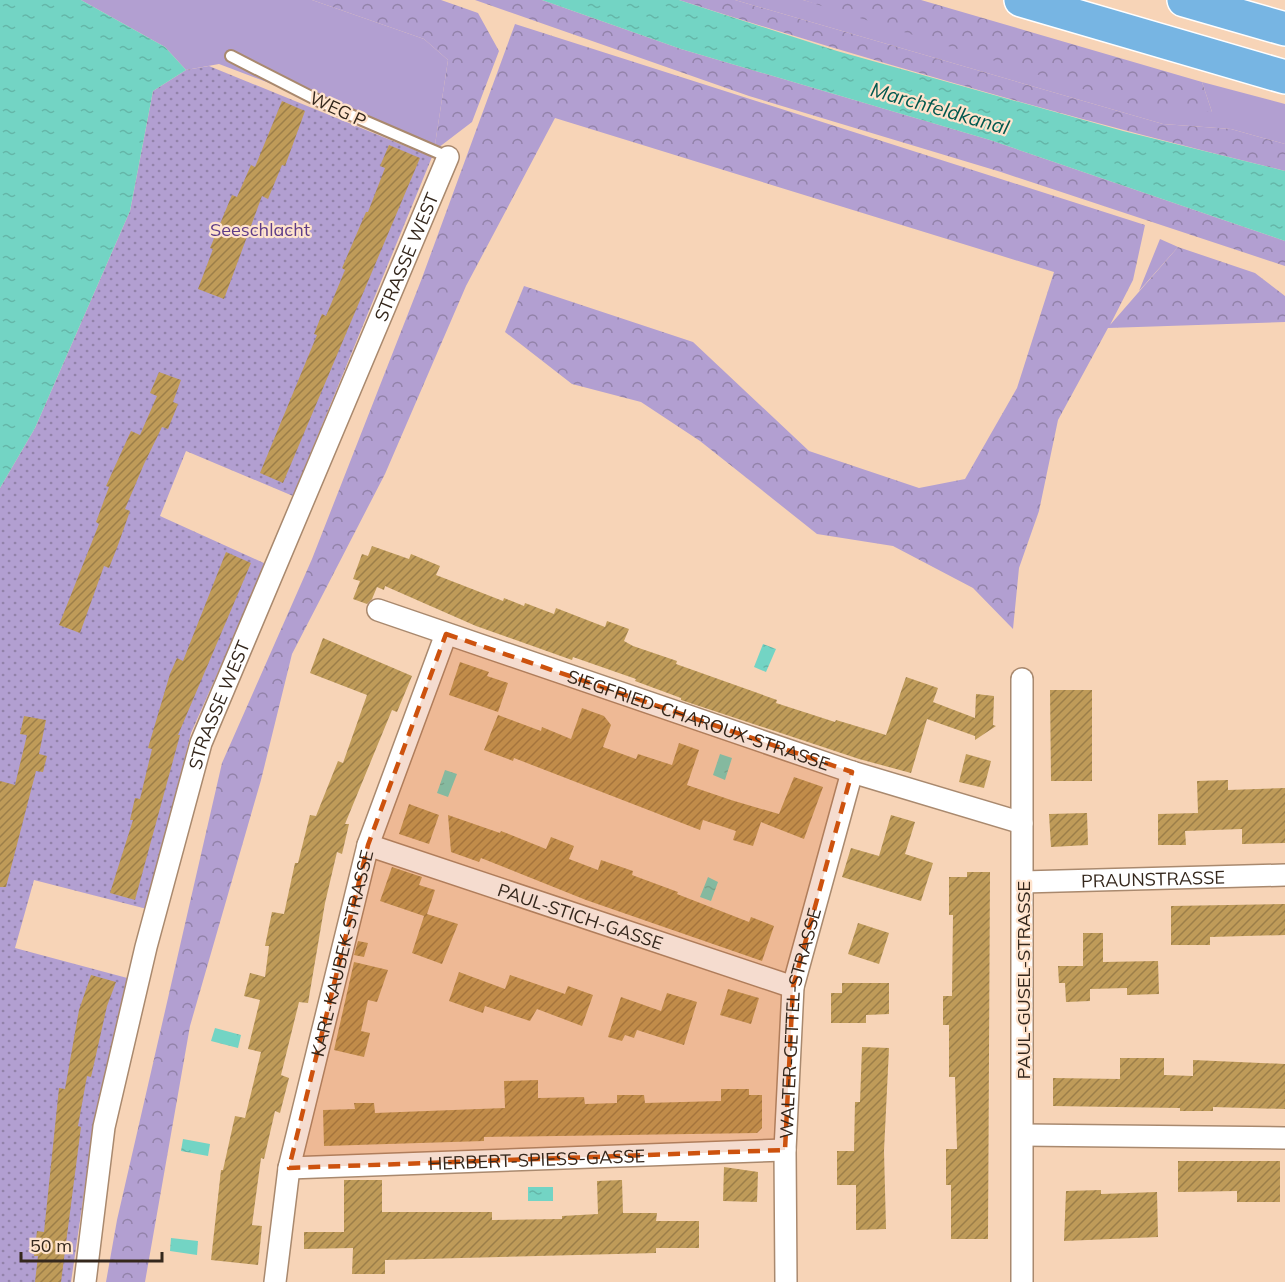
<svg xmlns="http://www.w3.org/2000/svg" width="1285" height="1282" viewBox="0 0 1285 1282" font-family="Mulish,sans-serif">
	<defs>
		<pattern id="forest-crowns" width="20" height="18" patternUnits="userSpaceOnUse" patternTransform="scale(1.5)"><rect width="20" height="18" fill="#b29fd1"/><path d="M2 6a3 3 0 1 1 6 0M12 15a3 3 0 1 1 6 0" fill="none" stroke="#9282a9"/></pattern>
		<pattern id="park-dots" width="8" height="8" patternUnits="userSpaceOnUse" patternTransform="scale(1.5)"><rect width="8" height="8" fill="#b29fd1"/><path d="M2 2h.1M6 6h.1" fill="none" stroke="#9282a9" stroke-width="1.8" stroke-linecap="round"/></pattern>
		<pattern id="water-ripples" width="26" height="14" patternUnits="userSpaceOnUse" patternTransform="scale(1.5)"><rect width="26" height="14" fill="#73d4c4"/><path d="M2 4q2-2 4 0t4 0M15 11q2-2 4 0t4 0" fill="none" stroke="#64b6a8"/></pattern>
		<pattern id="building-hatch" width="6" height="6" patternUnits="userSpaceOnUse" patternTransform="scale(1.5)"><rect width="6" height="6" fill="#bf9b59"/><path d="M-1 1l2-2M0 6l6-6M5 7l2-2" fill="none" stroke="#9c7e49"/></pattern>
	</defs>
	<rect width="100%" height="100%" fill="#f7d4b7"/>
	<path fill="#b29fd1" d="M 81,0 L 312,0 L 424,39 L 448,60 L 434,151 L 323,103 L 219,64 L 186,70 L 165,47 Z
		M 735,0 L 803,0 L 1212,112 L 1202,82 L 1285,104 L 1285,144 L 1231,129 L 1163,124 Z
		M 1160,239 L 1178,247 L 1139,291 Z"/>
	<path fill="url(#forest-crowns)" d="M 312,0 L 441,0 L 478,13 L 499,51 L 472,122 L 434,151 L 448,60 L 424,39 Z
		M 475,0 L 542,0 L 681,49 L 990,140 L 1285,241 L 1285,266 L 1001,172 L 749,96 Z
		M 679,0 L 735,0 L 1163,124 L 1231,129 L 1285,144 L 1285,171 C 1081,121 879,64 679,0 Z
		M 803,0 L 921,0 L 1202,82 L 1212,112 L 1146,109 Z
		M 515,24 L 1145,225 L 1133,280 L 1110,325 L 1178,247 L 1255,273 L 1285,296 L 1285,322 L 1108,328 L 1058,420 L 1039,511 L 1019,568 L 1013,629 L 973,588 L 893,546 L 817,534 L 700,441 L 641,402 L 572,384 L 505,332 L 524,286 L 693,342 L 809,451 L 919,488 L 965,479 L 1017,388 L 1054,272 L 555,118 L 466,286 L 385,474 L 292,654 L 261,780 L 190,1026 L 145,1282 L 106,1282 L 117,1220 L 222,763 L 312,559 L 422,278 Z"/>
	<path fill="url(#park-dots)" d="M 209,66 L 432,157 L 293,496 L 186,451 L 160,516 L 266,564 L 191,733 L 147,909 L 34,880 L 15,948 L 131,979 L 94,1125 L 71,1282 L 0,1282 L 0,488 L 35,428 L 130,211 L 153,91 L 186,70 Z"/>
	<path fill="url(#water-ripples)" d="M 0,0 L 81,0 L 165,47 L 186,70 L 153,91 L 130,211 L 35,428 L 0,488 Z
		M 542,0 L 679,0 L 837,51 L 1123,131 L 1285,171 L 1285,241 L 990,140 L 681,49 Z
		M 763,644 L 776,649 L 766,672 L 754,667 Z
		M 720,754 L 732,758 L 725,780 L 713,775 Z
		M 445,770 L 457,774 L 448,797 L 437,793 Z
		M 708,877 L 718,882 L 711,901 L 700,897 Z
		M 215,1028 L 241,1035 L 238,1048 L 211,1041 Z
		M 183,1139 L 210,1144 L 208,1156 L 181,1151 Z
		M 528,1187 L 553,1187 L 553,1201 L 528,1201 Z
		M 171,1238 L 198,1241 L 197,1255 L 170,1251 Z"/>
	<path fill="url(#building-hatch)" d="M 282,101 L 305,111 L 285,166 L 282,165 L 268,199 L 262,196 L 224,299 L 198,289 L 213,249 L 210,248 L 232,195 L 237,197 L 251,165 L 255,167 Z
		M 389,145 L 420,158 L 283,483 L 260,473 L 317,335 L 314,334 L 322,314 L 326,316 L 345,270 L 342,268 L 366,212 L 368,212 L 385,168 L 380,166 Z
		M 159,372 L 181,380 L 173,402 L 178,404 L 168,429 L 162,427 L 144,464 L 125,509 L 130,511 L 118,545 L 109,568 L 104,566 L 80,633 L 59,625 L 99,524 L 96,522 L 109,487 L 106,486 L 131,431 L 140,435 L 157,396 L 150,393 Z
		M 372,546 L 409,559 L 411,554 L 440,566 L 436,575 L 503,601 L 504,598 L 524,606 L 525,603 L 554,614 L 556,608 L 605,627 L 607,621 L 629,629 L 624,641 L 633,646 L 677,661 L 676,664 L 777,700 L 776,703 L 835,722 L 836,720 L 886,735 L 906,677 L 938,688 L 933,702 L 975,718 L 976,694 L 994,696 L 993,725 L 996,726 L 975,740 L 975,736 L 927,719 L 911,773 L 859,759 L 681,700 L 681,698 L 635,681 L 636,679 L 573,657 L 572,660 L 476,626 L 385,586 L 384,590 L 377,587 L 372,599 L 367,604 L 353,599 L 360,581 L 353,579 L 362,554 L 368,556 Z
		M 226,552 L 251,563 L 178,735 L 180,735 L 135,900 L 110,893 L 133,820 L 130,820 L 135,798 L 140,799 L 152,749 L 148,748 L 170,674 L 177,658 L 183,661 Z
		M 323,638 L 412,676 L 397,712 L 392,710 L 345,824 L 349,824 L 342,854 L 337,852 L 325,903 L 308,1003 L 299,1002 L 281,1075 L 289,1078 L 280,1113 L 275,1111 L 264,1159 L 261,1158 L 252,1225 L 262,1226 L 258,1265 L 211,1260 L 221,1170 L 223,1170 L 235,1116 L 245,1118 L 261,1052 L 248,1049 L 260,1000 L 244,996 L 250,973 L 265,977 L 269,946 L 265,946 L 272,912 L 284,914 L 295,863 L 298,863 L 310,815 L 316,816 L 338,761 L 343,763 L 367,695 L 310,673 Z
		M 460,662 L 489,672 L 487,676 L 508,683 L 498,712 L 449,695 Z
		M 1050,690 L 1092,690 L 1092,781 L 1051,781 Z
		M 582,708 L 604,716 L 611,725 L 603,747 L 636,759 L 638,754 L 672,765 L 679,743 L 699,750 L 687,785 L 731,800 L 779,814 L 794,777 L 823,787 L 804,839 L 761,822 L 753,846 L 733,840 L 736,831 L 703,820 L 700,830 L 514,758 L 513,761 L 484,750 L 498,715 L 541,731 L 542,727 L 571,739 Z
		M 24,716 L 46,720 L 39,754 L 47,756 L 43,772 L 36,771 L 6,887 L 0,887 L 0,781 L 15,785 L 27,735 L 20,734 Z
		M 966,754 L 991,761 L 984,788 L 959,782 Z
		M 1228,780 L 1228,790 L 1285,788 L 1285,843 L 1242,844 L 1242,829 L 1185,831 L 1186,845 L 1158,845 L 1158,814 L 1198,813 L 1197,781 Z
		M 409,804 L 439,815 L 429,844 L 399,834 Z
		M 1087,813 L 1088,845 L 1051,847 L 1049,814 Z
		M 448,815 L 500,833 L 501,831 L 546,849 L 551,837 L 574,846 L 569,859 L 598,870 L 601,860 L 633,871 L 632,875 L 678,892 L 677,894 L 749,922 L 751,917 L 774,926 L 762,961 L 586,900 L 481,858 L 479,862 L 451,852 Z
		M 891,815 L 915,822 L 905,854 L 933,863 L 921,901 L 842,877 L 851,848 L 879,856 Z
		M 392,867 L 422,877 L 419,885 L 435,890 L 427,914 L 458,924 L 442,964 L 412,953 L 424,916 L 380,901 Z
		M 967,872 L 990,872 L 988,1239 L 951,1239 L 951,1185 L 946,1185 L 946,1149 L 957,1149 L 955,1077 L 949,1077 L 949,1025 L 943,1025 L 943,996 L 952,996 L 953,915 L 949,915 L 949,877 L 967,877 Z
		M 1285,904 L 1285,935 L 1210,937 L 1210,945 L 1171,945 L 1171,906 Z
		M 858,923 L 889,933 L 879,964 L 848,954 Z
		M 1083,933 L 1103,933 L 1103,962 L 1158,961 L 1159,994 L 1127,995 L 1127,988 L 1090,989 L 1090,1001 L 1066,1002 L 1065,983 L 1059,983 L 1058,966 L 1083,966 Z
		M 358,941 L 368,943 L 364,957 L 354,955 Z
		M 354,962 L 388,970 L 377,1002 L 368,1000 L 361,1031 L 370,1033 L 364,1057 L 334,1050 Z
		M 459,972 L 505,989 L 510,975 L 565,994 L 568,986 L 593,995 L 582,1026 L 537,1009 L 530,1021 L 485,1006 L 483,1013 L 449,1001 Z
		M 91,975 L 116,982 L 107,1006 L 91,1077 L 87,1076 L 78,1126 L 81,1127 L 61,1282 L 35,1282 L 38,1256 L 34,1256 L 37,1231 L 44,1232 L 59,1088 L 65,1089 L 79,1010 Z
		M 842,983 L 889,983 L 889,1014 L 866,1015 L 866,1023 L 831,1023 L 831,993 L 842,993 Z
		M 728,989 L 759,998 L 751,1024 L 720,1015 Z
		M 667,993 L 697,1002 L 684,1045 L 637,1030 L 634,1038 L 625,1035 L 622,1041 L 608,1037 L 621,997 L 661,1011 Z
		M 862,1047 L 889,1048 L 884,1151 L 886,1229 L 856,1230 L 856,1185 L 837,1185 L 837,1151 L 854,1151 L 855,1102 L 860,1102 Z
		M 1120,1058 L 1164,1058 L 1164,1075 L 1193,1076 L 1193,1060 L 1285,1064 L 1285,1109 L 1213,1107 L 1213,1111 L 1180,1111 L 1180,1108 L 1053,1106 L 1053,1078 L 1120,1079 Z
		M 538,1080 L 538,1098 L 584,1097 L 585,1104 L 617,1103 L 617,1095 L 644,1095 L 645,1103 L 721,1101 L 721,1089 L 749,1089 L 749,1095 L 762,1095 L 762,1128 L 757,1133 L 484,1137 L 484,1141 L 324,1146 L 323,1110 L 355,1109 L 354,1103 L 374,1103 L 375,1113 L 505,1108 L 504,1081 Z
		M 1178,1161 L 1280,1161 L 1280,1202 L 1237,1202 L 1237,1191 L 1178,1192 Z
		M 724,1167 L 758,1172 L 757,1202 L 723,1201 Z
		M 344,1180 L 382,1180 L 382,1212 L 492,1212 L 492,1220 L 562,1219 L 562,1216 L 598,1214 L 597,1181 L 622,1180 L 623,1213 L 657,1213 L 656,1221 L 699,1221 L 699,1248 L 656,1248 L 656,1253 L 385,1260 L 385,1274 L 352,1274 L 353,1248 L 304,1249 L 304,1232 L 344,1232 Z
		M 1101,1190 L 1101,1194 L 1157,1192 L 1158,1237 L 1064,1241 L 1066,1191 Z"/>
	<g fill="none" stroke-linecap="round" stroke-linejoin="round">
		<g stroke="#a9896e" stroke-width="14">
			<path id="service" d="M 231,56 L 323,103 L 448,157"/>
		</g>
		<g stroke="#a9896e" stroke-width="24">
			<g id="minor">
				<path id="s1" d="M 378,610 L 852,772 L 1022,823"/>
				<path d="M 1022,679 L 1022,1282"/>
				<path id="s2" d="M 368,845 L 793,987"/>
				<path id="s3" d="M 1023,882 L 1285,875"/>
				<path d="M 1023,1135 L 1285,1138"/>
				<path id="s4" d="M 289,1168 L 785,1150"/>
				<path id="s5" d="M 85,1282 L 104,1127 L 146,947 L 201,743 L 448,157"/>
				<path id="s6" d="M 275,1282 L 289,1168 L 368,845 L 446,634"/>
				<path id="s7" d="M 786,1282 L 785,1150 L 793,987 L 852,772"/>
			</g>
		</g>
		<g stroke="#fff" stroke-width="36">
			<path id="motorway" d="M 1021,0 L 1285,77
				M 1184,0 L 1285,29"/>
		</g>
		<use href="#service" stroke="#fff" stroke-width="10"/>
		<use href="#minor" stroke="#fff" stroke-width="21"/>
		<use href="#motorway" stroke="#77b5e3" stroke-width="33"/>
	</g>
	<path fill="#cd520e" fill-opacity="0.2" stroke="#cd520e" stroke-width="4.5" stroke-dasharray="12 8" stroke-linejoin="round" d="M 446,634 L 852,772 L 793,987 L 785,1150 L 289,1168 L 368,845 Z"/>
	<g text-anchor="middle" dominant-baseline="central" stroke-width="4.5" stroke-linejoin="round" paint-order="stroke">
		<g font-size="18" fill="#34271c" stroke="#ffe3cc">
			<text transform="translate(338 109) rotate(25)">WEG P</text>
			<text stroke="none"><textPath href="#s5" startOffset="1080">STRASSE WEST</textPath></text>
			<text stroke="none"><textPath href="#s5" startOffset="594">STRASSE WEST</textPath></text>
			<text stroke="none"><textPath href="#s1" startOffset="339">SIEGFRIED-CHAROUX-STRASSE</textPath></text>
			<text stroke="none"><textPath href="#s3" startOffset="130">PRAUNSTRASSE</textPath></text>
			<text stroke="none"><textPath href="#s2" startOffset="224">PAUL-STICH-GASSE</textPath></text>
			<text stroke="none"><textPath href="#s6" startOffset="336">KARL-KAUBEK-STRASSE</textPath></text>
			<text transform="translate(1023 980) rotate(-90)">PAUL-GUSEL-STRASSE</text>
			<text stroke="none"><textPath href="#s7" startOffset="260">WALTER-GETTEL-STRASSE</textPath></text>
			<text stroke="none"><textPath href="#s4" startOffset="248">HERBERT-SPIESS-GASSE</textPath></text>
		</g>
		<g font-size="18" fill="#5e3c88" stroke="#ffe3cc">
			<text x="260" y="229">Seeschlacht</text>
		</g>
		<g font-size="20" font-style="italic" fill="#00584e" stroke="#ffe3cc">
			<text transform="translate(940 108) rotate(16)">Marchfeldkanal</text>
		</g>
	</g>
	<path d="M21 1252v9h141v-9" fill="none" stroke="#34271c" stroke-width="3"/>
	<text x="30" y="1252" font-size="18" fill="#34271c" stroke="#ffe3cc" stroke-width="4.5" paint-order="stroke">50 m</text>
</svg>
